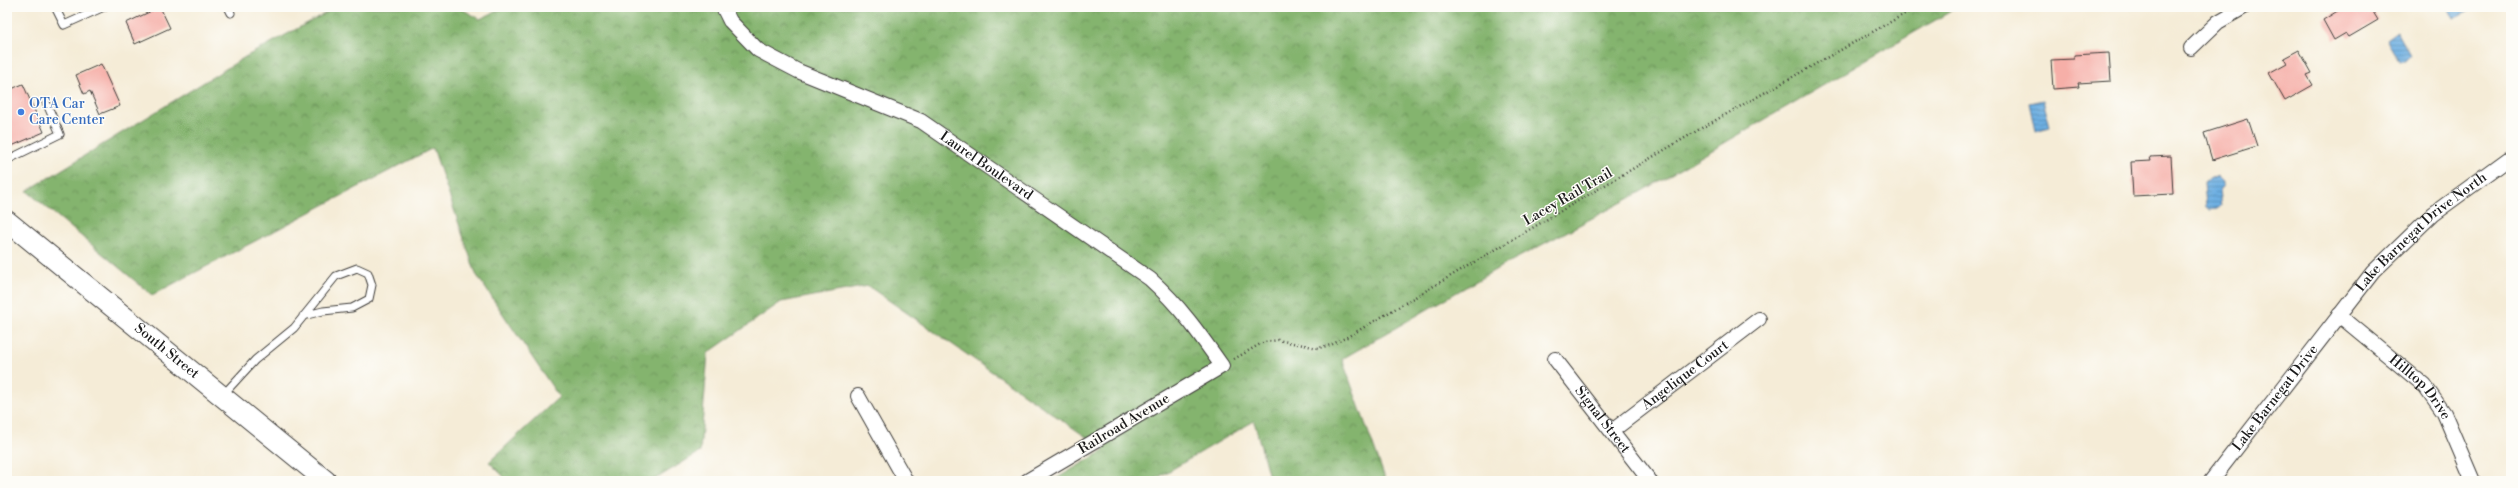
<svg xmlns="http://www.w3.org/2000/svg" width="2518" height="488" viewBox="0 0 2518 488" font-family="'Libre Bodoni',serif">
	<defs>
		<pattern id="forest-crowns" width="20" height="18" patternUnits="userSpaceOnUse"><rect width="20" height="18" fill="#84b46e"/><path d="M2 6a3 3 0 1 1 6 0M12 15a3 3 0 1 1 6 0" fill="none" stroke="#6b925a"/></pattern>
		<pattern id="water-rules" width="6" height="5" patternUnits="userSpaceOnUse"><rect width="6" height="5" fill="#6dafe2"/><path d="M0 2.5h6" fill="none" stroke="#598eb6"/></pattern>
	</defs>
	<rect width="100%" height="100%" fill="#fdfcf7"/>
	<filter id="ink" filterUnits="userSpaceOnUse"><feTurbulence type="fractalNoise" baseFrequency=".025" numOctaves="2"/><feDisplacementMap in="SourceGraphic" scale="8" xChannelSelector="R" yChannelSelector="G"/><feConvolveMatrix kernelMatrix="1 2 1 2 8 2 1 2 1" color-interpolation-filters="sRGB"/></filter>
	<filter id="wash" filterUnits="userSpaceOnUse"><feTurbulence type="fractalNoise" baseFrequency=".012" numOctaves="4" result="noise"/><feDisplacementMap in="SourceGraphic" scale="16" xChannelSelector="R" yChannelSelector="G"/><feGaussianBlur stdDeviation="0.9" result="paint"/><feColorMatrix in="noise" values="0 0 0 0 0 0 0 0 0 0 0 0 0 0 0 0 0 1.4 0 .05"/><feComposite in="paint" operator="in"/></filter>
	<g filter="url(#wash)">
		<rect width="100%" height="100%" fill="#f5ecd7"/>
		<path fill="url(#forest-crowns)" stroke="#506845" d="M 337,7 L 458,7 L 480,19 L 505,7 L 1958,7 L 1630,198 L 1502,266 L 1342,359 L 1386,481 L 1270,481 L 1254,421 L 1152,481 L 1052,481 L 1105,450 L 868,286 L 781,302 L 708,353 L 700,452 L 652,481 L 508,481 L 489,462 L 559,397 L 476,274 L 433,148 L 152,295 L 27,191 L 245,57 Z"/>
		<path fill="url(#water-rules)" stroke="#44667f" d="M 2448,7 L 2474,7 L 2454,19 Z
			M 2397,31 L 2410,55 L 2405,61 L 2399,61 L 2386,39 Z
			M 2043,100 L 2050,127 L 2035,131 L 2029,103 Z
			M 2217,176 L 2223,182 L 2223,186 L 2219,190 L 2221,206 L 2217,209 L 2210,210 L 2206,207 L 2204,183 L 2212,177 Z"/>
		<g id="blocks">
			<path fill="#f6afa8" d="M 160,7 L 170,28 L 135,44 L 126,23 Z
				M 2344,7 L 2370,7 L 2378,20 L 2349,37 L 2346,33 L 2334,40 L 2323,20 Z
				M 2299,50 L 2312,73 L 2307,75 L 2313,85 L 2285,101 L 2269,73 L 2287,63 L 2284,58 Z
				M 2109,53 L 2111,81 L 2078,83 L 2079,87 L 2053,89 L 2051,60 L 2074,59 L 2074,55 Z
				M 101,64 L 120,106 L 100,114 L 90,91 L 84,94 L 76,75 Z
				M 23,84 L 44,132 L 7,148 L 7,91 Z
				M 2248,119 L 2257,146 L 2212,160 L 2204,133 Z
				M 2171,156 L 2173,194 L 2133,196 L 2131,162 L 2151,161 L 2150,157 Z"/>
		</g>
	</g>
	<g filter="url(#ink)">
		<use href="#blocks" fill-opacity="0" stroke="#3d3b38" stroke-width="1"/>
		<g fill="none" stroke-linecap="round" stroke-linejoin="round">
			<g stroke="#3d3b38" stroke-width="9">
				<path id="lane" d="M 55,7 L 64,25 L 104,7
					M 228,7 L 231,13
					M 7,66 L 7,79
					M 7,160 L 60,134 L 46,102
					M 222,396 L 255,360 L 294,328 L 336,276 L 357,268 L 368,273 L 372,285 L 369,299 L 352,308 L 323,311 L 303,316"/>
			</g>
			<g stroke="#3d3b38" stroke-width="16">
				<g id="street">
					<path id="s1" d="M 723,7 L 730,21 L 758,50 L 798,71 L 921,121 L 1150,279 C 1180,306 1199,333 1222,366 L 1027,481"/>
					<path d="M 2191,48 L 2218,22 L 2244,7"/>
					<path id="s2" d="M 2339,315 L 2425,386 L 2444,413 L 2473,481"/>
					<path id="s3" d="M 1555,359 L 1650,481"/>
					<path d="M 858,396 L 906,481"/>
					<path id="s4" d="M 1612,431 L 1759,319"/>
					<path id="s5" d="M 2211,481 L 2373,272 L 2433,214 L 2511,157"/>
				</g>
			</g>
			<g stroke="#3d3b38" stroke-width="22">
				<g id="secondary">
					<path id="s6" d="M 7,221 L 326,481"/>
				</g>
			</g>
			<path stroke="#3d3b38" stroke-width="2.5" stroke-dasharray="1 3" stroke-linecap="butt" d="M 1234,359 L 1264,342 L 1278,340 L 1318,348 L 1331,345 L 1349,336 L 1700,129 L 1917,7"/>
			<use href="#lane" stroke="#fff" stroke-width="7"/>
			<use href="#street" stroke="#fff" stroke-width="14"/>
			<use href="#secondary" stroke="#fff" stroke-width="20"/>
		</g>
	</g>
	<circle fill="#3f7fe0" stroke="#fdfcf7" stroke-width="1.5" cx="21" cy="112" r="4"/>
	<g text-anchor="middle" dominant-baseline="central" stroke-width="3" stroke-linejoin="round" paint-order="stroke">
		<g font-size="14" fill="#366cbe" stroke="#fdfcf7" text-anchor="start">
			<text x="29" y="104">OTA Car<tspan x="29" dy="16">Care Center</tspan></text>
		</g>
		<g font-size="14" fill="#1c1c1c" stroke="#fdfcf7">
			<text stroke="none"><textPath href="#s1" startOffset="313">Laurel Boulevard</textPath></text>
			<text transform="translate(1568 197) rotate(-30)">Lacey Rail Trail</text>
			<text stroke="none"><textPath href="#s5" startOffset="327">Lake Barnegat Drive North</textPath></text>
			<text stroke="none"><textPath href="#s6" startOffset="206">South Street</textPath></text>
			<text stroke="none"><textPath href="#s4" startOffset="92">Angelique Court</textPath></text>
			<text stroke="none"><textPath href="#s2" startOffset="109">Hilltop Drive</textPath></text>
			<text stroke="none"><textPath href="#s5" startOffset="105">Lake Barnegat Drive</textPath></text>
			<text stroke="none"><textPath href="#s3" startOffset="77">Signal Street</textPath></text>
			<text transform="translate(1124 424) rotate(-31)">Railroad Avenue</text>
		</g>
	</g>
	<rect width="2518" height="488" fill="none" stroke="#fdfcf7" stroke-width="24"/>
</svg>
